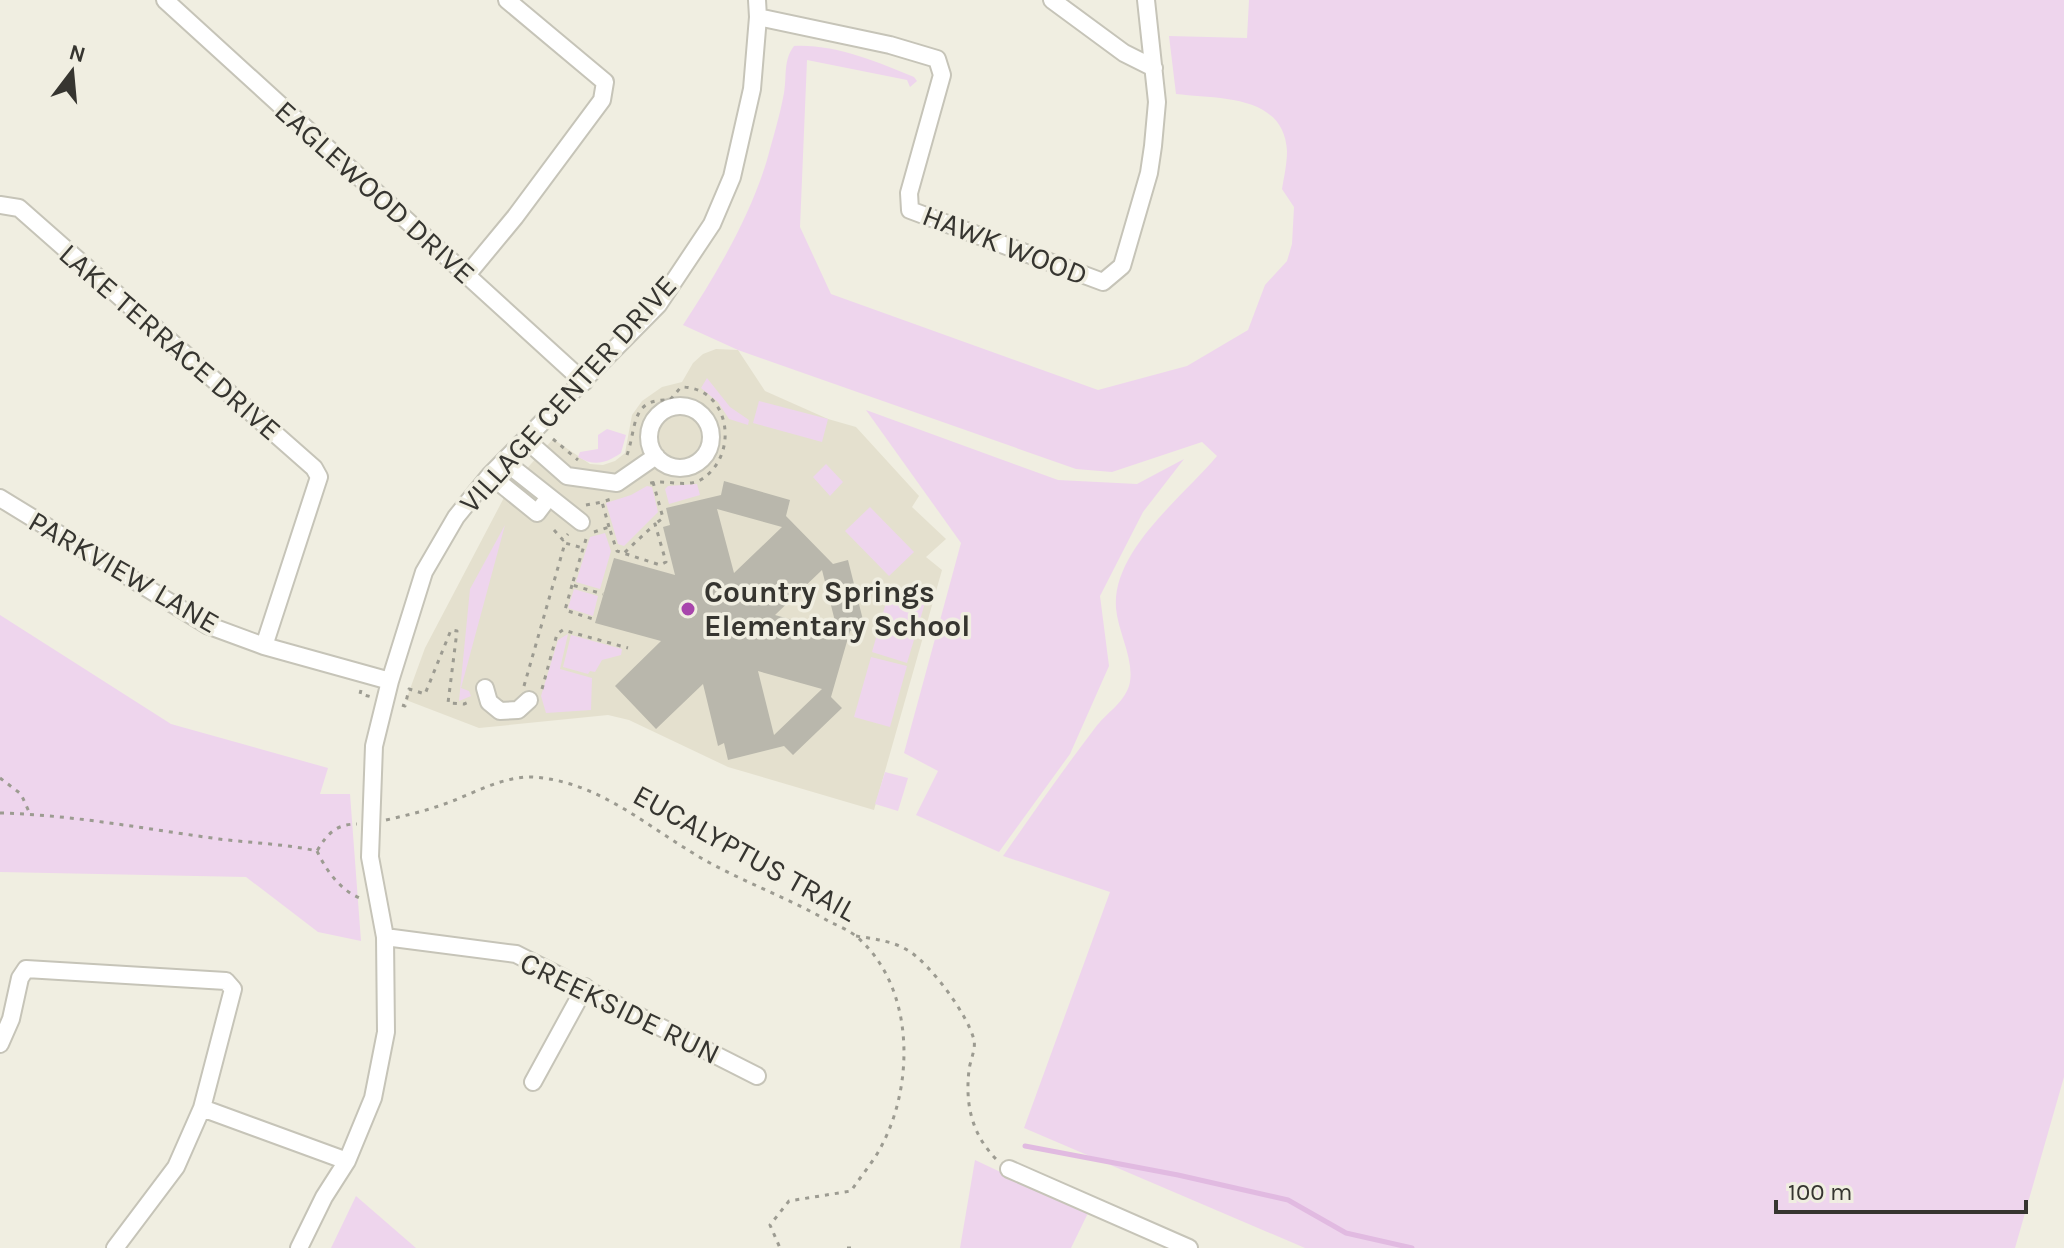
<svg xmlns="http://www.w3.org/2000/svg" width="2064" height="1248" viewBox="0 0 2064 1248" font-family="Karla,sans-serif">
	<rect width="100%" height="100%" fill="#f0eee1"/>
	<path fill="#e4e0ce" d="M 716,349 L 738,350 L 765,391 L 828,419 L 856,427 L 919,496 L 912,507 L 946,539 L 926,557 L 942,570 L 874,810 L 728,767 L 629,720 L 608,715 L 479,728 L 406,700 L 425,648 L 508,490 L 553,439 L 590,464 L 603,465 L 615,461 L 625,453 L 632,415 L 642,401 L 662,387 L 682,382 L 693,363 L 703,354 Z"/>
	<path fill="#eed5ed" d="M 1249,0 L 2064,0 L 2064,1077 L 2015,1248 L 1305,1248 L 1024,1128 L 1110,892 L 1003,856 C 1033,813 1063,770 1095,728 C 1106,713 1123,704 1129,686 C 1136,662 1118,633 1116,608 C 1112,550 1183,497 1217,456 L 1202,442 L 1112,472 L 1076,469 L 738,350 L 683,325 C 717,273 749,219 767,160 C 773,138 780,115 784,93 C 787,77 783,60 794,46 C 835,44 877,62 914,77 L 917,81 L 910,87 L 907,80 L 807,60 L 800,227 L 831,294 L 1098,390 L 1187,366 L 1248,330 L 1265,285 L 1287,261 L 1292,244 L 1294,207 L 1282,189 C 1284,177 1287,164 1287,151 C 1284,94 1218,99 1176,94 L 1169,36 L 1247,38 Z
		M 707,378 L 730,407 L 749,420 L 748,425 L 729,419 L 718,402 L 701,388 Z
		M 759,401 L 828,419 L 822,442 L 753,423 Z
		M 866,410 L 1058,480 L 1137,484 L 1184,459 L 1143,512 L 1100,596 L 1109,666 L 1070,754 L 999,852 L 916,815 L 938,771 L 904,753 L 961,543 Z
		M 607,429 L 626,435 L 621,453 C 606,463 595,467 578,457 L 580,452 L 598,449 L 598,435 Z
		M 826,464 L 843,482 L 830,496 L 813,477 Z
		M 697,484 L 700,495 L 669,504 L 665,489 L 668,486 Z
		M 647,486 L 652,487 L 658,512 L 624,546 L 618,544 L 606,503 L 631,495 Z
		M 870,507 L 914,552 L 889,576 L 845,531 Z
		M 505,525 L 461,688 L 469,691 L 471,696 L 459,701 L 470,589 Z
		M 605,533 L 611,551 L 600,589 L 576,582 L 590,537 Z
		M 574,589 L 598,596 L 593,616 L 568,608 Z
		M 889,592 L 925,603 L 907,663 L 872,652 Z
		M 0,615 L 171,724 L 328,768 L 320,794 L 350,794 L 361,941 L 318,932 L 246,877 L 0,872 Z
		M 568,634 L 560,669 L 592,678 L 591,710 L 546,713 L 541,696 L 558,640 Z
		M 571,635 L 622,649 L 621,655 L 602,660 L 595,672 L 590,671 L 588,674 L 563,667 Z
		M 871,657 L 907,666 L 890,727 L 854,717 Z
		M 885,772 L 908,778 L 898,811 L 875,804 Z
		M 975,1160 L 1088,1213 L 1071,1248 L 960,1248 Z
		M 356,1196 L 416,1248 L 331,1248 Z"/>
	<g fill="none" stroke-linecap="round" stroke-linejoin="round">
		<path stroke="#e1bae1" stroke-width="5" d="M 1025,1146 L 1178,1175 L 1288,1200 L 1346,1233 L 1412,1248"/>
	</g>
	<path fill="#b9b7ac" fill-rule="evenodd" d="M 724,481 L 790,500 L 786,516 L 833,564 L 848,560 L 865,628 L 850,631 L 831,697 L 842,708 L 793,755 L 784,746 L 728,760 L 724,743 L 718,746 L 703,684 L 656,729 L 615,686 L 661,641 L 595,623 L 614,558 L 675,575 L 663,527 L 670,525 L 666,508 L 721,495 ZM 717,509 L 782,527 L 734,573 ZM 822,570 L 838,633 L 775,615 ZM 758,671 L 822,689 L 774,735 Z"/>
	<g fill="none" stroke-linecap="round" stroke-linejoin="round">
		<g stroke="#c6c4b8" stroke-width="20">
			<path id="minor" d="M 165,0 L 584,382
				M 1052,0 L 1124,53 L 1154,68
				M 758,17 L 890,45 L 937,59 L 942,75 L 909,193 L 910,210 L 1103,282 L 1122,266 L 1149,173 L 1153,146 L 1157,102 L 1146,0
				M 0,205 L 19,208 L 314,468 L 319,477 L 264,646
				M 467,275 L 515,217 L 602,100 L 605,82 L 507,0
				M649 437a31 31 0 1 1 62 0a31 31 0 1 1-62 0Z
				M 525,439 L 567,476 L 617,483 L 656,456
				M 504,461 L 581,522
				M 490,475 L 537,513 L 549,497
				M 0,498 L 207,625 L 264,646 L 390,681
				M 485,688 L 489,702 L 500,711 L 518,710 L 529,700
				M 385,937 L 516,954 L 757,1076
				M 0,1044 L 11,1019 L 20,978 L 26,969 L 226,981 L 233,989 L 202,1108 L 176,1167 L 115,1248
				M 533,1082 L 585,987
				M 202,1108 L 347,1161
				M 1009,1169 L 1189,1248
				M 299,1248 L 324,1197 L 347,1161 L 373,1098 L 386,1032 L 385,937 L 370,857 L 374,746 L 390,681 L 424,572 L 456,517 L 490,475 L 658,305 L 712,224 L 732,177 L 752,89 L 758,17 L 757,0"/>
		</g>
		<path stroke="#9c9b91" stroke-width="3" stroke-dasharray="4 6" stroke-linecap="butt" d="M 553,439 L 578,460
			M 627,455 C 637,427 630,398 670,400 L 681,387 C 730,387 740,454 702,479 C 686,489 665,478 647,484
			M 653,482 L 663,518 L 655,524
			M 586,505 L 602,502
			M 609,527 L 602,502 L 611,499
			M 554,530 L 563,540 L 568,534
			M 594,532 L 609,527 L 617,551 L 660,565 L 666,562 L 655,524 L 624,553
			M 586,539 L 572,585 L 603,594
			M 572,585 L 565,610 L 596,620
			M 524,686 L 565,543 L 583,548
			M 542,689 L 557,634 L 563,630 L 628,648
			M 361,690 L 360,694 L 372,697
			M 402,705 L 405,706 L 409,689 L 425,694 L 451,630 L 457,631 L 448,703 L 464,704 L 471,701
			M 0,778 L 21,794 L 30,814
			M 0,813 C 74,815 146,829 219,839 C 252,843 285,844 317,851 C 327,834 336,824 357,824
			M 386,820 C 408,815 429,810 450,802 C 476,792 502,777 531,777 C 600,780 653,832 710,863 C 749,884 792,900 830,922 C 839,926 850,931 857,937 C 914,986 915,1082 882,1145 C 874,1161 861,1176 851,1191 L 789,1201 L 770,1225 L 780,1248
			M 317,851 C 327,872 341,891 362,899
			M 856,936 C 875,939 893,941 909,951 C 931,965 968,1015 974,1040 C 976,1049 970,1061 969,1070 C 965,1105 972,1135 997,1160
			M 847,1248 L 857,1248"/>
		<use href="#minor" stroke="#fff" stroke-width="16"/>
	</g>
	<circle fill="#a846ac" stroke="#f0eee1" stroke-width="3" cx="688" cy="609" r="8"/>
	<g text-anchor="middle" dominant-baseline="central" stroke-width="7" stroke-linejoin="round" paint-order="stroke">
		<g font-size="30" fill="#363530" stroke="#f0eee1">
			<text transform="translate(375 192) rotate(42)">EAGLEWOOD DRIVE</text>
			<text transform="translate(1005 245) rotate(21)">HAWK WOOD</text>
			<text transform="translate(170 342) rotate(41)">LAKE TERRACE DRIVE</text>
			<text transform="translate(568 394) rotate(-48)">VILLAGE CENTER DRIVE</text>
			<text transform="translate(124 572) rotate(30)">PARKVIEW LANE</text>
			<text transform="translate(745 853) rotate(29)">EUCALYPTUS TRAIL</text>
			<text transform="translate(620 1008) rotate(26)">CREEKSIDE RUN</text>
		</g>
		<g font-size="30" font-weight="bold" fill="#363530" stroke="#f0eee1" text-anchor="start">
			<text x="704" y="592">Country Springs<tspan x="704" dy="34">Elementary School</tspan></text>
		</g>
	</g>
	<g transform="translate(72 72) rotate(16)" stroke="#f0eee1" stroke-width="6" paint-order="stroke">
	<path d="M0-6L14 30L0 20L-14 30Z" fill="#363530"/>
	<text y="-12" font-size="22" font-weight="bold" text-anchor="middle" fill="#363530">N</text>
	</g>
	<path d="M1776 1200v12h250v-12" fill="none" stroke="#363530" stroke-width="4"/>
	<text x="1788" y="1200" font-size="24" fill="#363530" stroke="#f0eee1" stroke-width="6" paint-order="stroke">100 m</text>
</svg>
